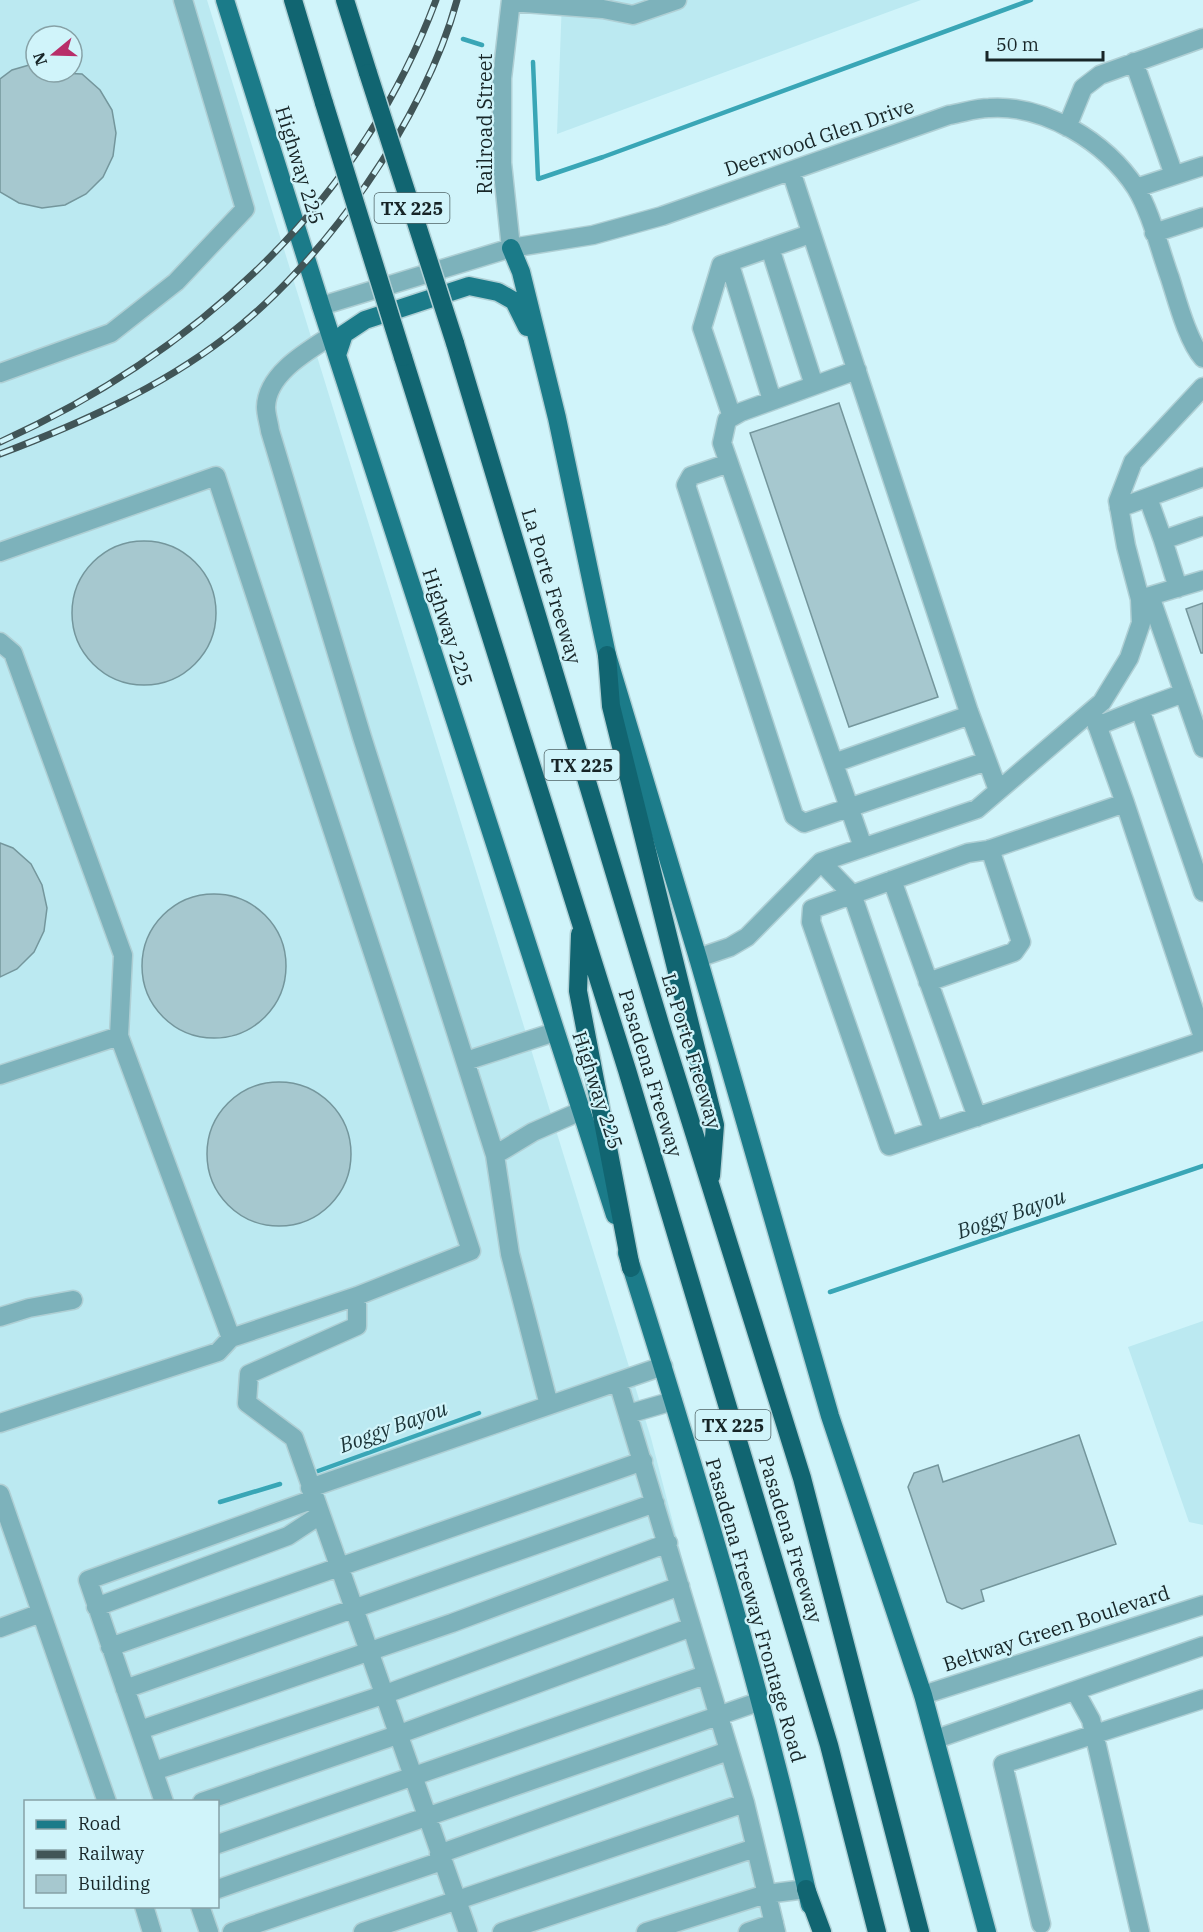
<svg xmlns="http://www.w3.org/2000/svg" width="1203" height="1932" viewBox="0 0 1203 1932" font-family="'IBM Plex Serif',serif">
	<rect width="100%" height="100%" fill="#d0f4fa"/>
	<path fill="#bbe9f1" fill-rule="evenodd" d="M 0,0 L 207,0 L 651,1438 L 779,1932 L 0,1932 ZM 36,36 L 72,36 L 72,72 L 36,72 ZM 26,1802 L 218,1802 L 218,1906 L 26,1906 Z
		M 562,0 L 921,0 L 557,134 Z
		M 1203,1321 L 1203,1525 L 1189,1522 L 1128,1347 Z"/>
	<g fill="none" stroke-linecap="round" stroke-linejoin="round">
		<path stroke="#39a6b6" stroke-width="4.5" d="M 463,39 L 482,45
			M 533,62 L 538,179 L 603,157 L 1031,0
			M 830,1292 L 1203,1166
			M 318,1471 L 479,1413
			M 220,1502 L 280,1484"/>
	</g>
	<path fill="#a6c8cf" stroke="#74969c" stroke-width="1.5" d="M 36,63 L 36,72 L 82,74 L 100,90 L 112,110 L 116,133 L 113,156 L 103,177 L 86,194 L 65,205 L 42,208 L 19,203 L 0,192 L 0,79 L 12,70 Z
		M 839,403 L 938,697 L 849,727 L 750,433 Z
		M72 613a72 72 0 1 1 144 0a72 72 0 1 1-144 0Z
		M 1203,603 L 1203,653 L 1201,653 L 1186,609 Z
		M 0,843 L 13,848 L 31,864 L 42,885 L 47,908 L 44,931 L 34,952 L 17,969 L 0,977 Z
		M142 966a72 72 0 1 1 144 0a72 72 0 1 1-144 0Z
		M207 1154a72 72 0 1 1 144 0a72 72 0 1 1-144 0Z
		M 1079,1435 L 1116,1544 L 981,1590 L 984,1601 L 962,1609 L 947,1602 L 908,1487 L 914,1473 L 938,1465 L 943,1482 Z"/>
	<g fill="none" stroke-linecap="round" stroke-linejoin="round">
		<g stroke="#afcfd4" stroke-width="21">
			<path id="minor" d="M 511,0 L 502,78 L 502,163 L 511,248
				M 511,2 L 603,9 L 633,15 L 677,0
				M 1134,62 L 1174,175
				M 1067,127 L 1083,88 L 1100,75 L 1203,38
				M 791,171 L 969,712 L 998,790
				M 1136,188 L 1203,166
				M 1154,233 L 1203,217
				M 770,248 L 814,385
				M 729,262 L 772,400
				M 321,306 L 511,248 L 593,235 L 662,216 L 949,115 C 962,113 976,108 989,108 C 1045,104 1106,142 1136,188 C 1151,212 1160,251 1170,278 C 1177,300 1188,342 1203,358
				M 331,336 C 306,352 267,374 266,407 C 266,415 269,423 270,431 L 362,737 L 495,1155
				M 857,370 L 741,412 L 727,420 L 722,443 L 863,847
				M 0,373 L 111,333 L 176,282 L 245,209 L 183,0
				M 732,417 L 702,328 L 721,265 L 810,234
				M 729,463 L 691,476 L 686,485 L 794,816 L 804,823 L 987,761
				M 1148,498 L 1163,540 L 1203,526
				M 1119,508 L 1203,477
				M 1163,540 L 1178,588
				M 0,552 L 216,476 L 471,1251 L 357,1296 L 231,1338 L 119,1036 L 123,955 L 13,653 L 0,642
				M 1150,596 L 1203,748
				M 1140,599 L 1203,580
				M 1184,693 L 1140,709 L 1203,892
				M 1097,726 L 1140,709
				M 834,763 L 970,715
				M 1125,803 L 1203,1037
				M 821,862 L 852,894 L 934,1131 L 889,1146 L 811,922 L 812,909 L 968,853 L 988,850 L 1125,803 L 1092,711
				M 892,880 L 977,1117
				M 698,958 L 730,947 L 747,937 L 821,862 L 977,809 L 1102,702 L 1129,658 L 1141,623 L 1140,599 L 1126,546 L 1118,501 L 1133,462 L 1203,387
				M 928,982 L 1014,952 L 1021,942 L 990,849
				M 466,1061 L 555,1032
				M 0,1075 L 119,1036
				M 934,1131 L 1203,1041
				M 357,1296 L 357,1326 L 249,1374 L 247,1403 L 294,1438 L 468,1932
				M 0,1317 L 29,1308 L 73,1300
				M 618,1382 L 745,1803 L 776,1932
				M 549,1405 L 510,1254 L 495,1155 L 533,1132 L 581,1111
				M 628,1414 L 673,1401
				M 0,1423 L 218,1352 L 231,1338
				M 310,1488 L 663,1366
				M 0,1494 L 107,1802
				M 96,1607 L 288,1536 L 320,1515
				M 0,1628 L 41,1613
				M 110,1647 L 643,1461
				M 125,1689 L 655,1503
				M 1075,1691 L 1091,1720 L 1140,1932
				M 923,1695 L 1203,1605
				M 140,1730 L 452,1623 L 668,1543
				M 936,1739 L 1203,1646
				M 154,1771 L 383,1695 L 680,1586
				M 164,1802 L 88,1580 L 314,1499
				M 202,1802 L 397,1735 L 692,1627
				M 218,1844 L 705,1675
				M 439,1854 L 728,1751
				M 218,1889 L 761,1701
				M 144,1906 L 152,1932
				M 200,1906 L 209,1932
				M 1041,1924 L 1003,1764 L 1203,1699
				M 232,1932 L 442,1861
				M 363,1932 L 745,1803
				M 502,1932 L 755,1848
				M 646,1932 L 766,1894 L 806,1889
				M 748,1932 L 774,1923"/>
		</g>
		<g stroke="#afcfd4" stroke-width="21">
			<path id="major" d="M 225,0 L 321,306 L 615,1215
				M 511,248 L 521,272 L 557,418 L 607,655 L 698,958 L 830,1416 L 923,1695 L 987,1932
				M 337,355 L 344,334 L 365,320 L 469,286 L 498,292 L 514,301 L 527,327
				M 627,1253 C 695,1468 761,1685 810,1905"/>
		</g>
		<g stroke="#afcfd4" stroke-width="21">
			<path id="highway" d="M 293,0 L 324,103
				M 345,0 L 368,73
				M 455,343 L 660,1024 L 802,1478 L 920,1932
				M 403,357 L 627,1070 L 829,1745 L 877,1932
				M 607,655 L 611,706 L 715,1125 L 711,1176
				M 580,934 L 578,991 L 631,1268
				M 806,1889 L 822,1932"/>
		</g>
		<use href="#minor" stroke="#7db2bb" stroke-width="18"/>
		<use href="#major" stroke="#1b7b89" stroke-width="18"/>
		<use href="#highway" stroke="#116571" stroke-width="18"/>
		<g stroke="#415557" stroke-width="7">
			<path id="rail" d="M 0,442 C 195,354 360,204 436,0
				M 0,454 C 79,424 158,389 226,337 C 323,263 425,119 457,0"/>
		</g>
		<use href="#rail" stroke="#d0f4fa" stroke-width="4.5" stroke-dasharray="14" stroke-linecap="butt"/>
		<g stroke="#afcfd4" stroke-width="21" stroke-linecap="butt">
			<path id="highway-bridge" d="M 368,73 L 455,343
				M 324,103 L 403,357"/>
		</g>
		<use href="#highway-bridge" stroke="#116571" stroke-width="18"/>
	</g>
	<g text-anchor="middle" dominant-baseline="central" stroke-width="4.5" stroke-linejoin="round" paint-order="stroke">
		<g fill="#d0f4fa" stroke="#4e6366" stroke-width="1.5">
			<rect x="374.5" y="193" width="75" height="30" rx="4.5"/>
			<rect x="544.5" y="750" width="75" height="30" rx="4.5"/>
			<rect x="695.5" y="1410" width="75" height="30" rx="4.5"/>
		</g>
		<g font-size="18" font-weight="bold" fill="#172527">
			<text x="412" y="208">TX 225</text>
			<text x="582" y="765">TX 225</text>
			<text x="733" y="1425">TX 225</text>
		</g>
		<g font-size="20" fill="#172527" stroke="#d0f4fa">
			<text transform="translate(484 124) rotate(-90)">Railroad Street</text>
			<text transform="translate(819 137) rotate(-19)">Deerwood Glen Drive</text>
			<text transform="translate(300 165) rotate(73)">Highway 225</text>
			<text transform="translate(552 586) rotate(73)">La Porte Freeway</text>
			<text transform="translate(448 627) rotate(72)">Highway 225</text>
			<text transform="translate(692 1051) rotate(73)">La Porte Freeway</text>
			<text transform="translate(651 1073) rotate(73)">Pasadena Freeway</text>
			<text transform="translate(598 1090) rotate(72)">Highway 225</text>
			<text transform="translate(791 1539) rotate(73)">Pasadena Freeway</text>
			<text transform="translate(756 1610) rotate(74)">Pasadena Freeway Frontage Road</text>
			<text transform="translate(1056 1628) rotate(-18)">Beltway Green Boulevard</text>
		</g>
		<g font-size="21" font-style="italic" fill="#1b3438" stroke="#d0f4fa">
			<text transform="translate(1011 1213) rotate(-19)">Boggy Bayou</text>
			<text transform="translate(393 1426) rotate(-20)">Boggy Bayou</text>
		</g>
	</g>
	<rect x="24" y="1800" width="195" height="108" fill="#d0f4fa" stroke="#86a1a6" stroke-width="1.5"/>
	<rect x="36" y="1820" width="30" height="9" fill="#1b7b89" stroke="#86a1a6" stroke-width="1.5"/>
	<text x="78" y="1830" font-size="18" fill="#172527">Road</text>
	<rect x="36" y="1850" width="30" height="9" fill="#415557" stroke="#86a1a6" stroke-width="1.5"/>
	<text x="78" y="1860" font-size="18" fill="#172527">Railway</text>
	<rect x="36" y="1875" width="30" height="18" fill="#a6c8cf" stroke="#86a1a6" stroke-width="1.5"/>
	<text x="78" y="1890" font-size="18" fill="#172527">Building</text>
	<g transform="translate(54 54) rotate(251)"><circle r="28" fill="#d0f4fa" stroke="#86a1a6" stroke-width="1.5"/>
	<path d="M0-4.5L10 22L0 15L-10 22Z" fill="#b82e69"/>
	<text y="-9" font-size="16" font-weight="bold" text-anchor="middle" fill="#172527">N</text>
	</g>
	<path d="M987 51v9h116v-9" fill="none" stroke="#172527" stroke-width="3"/>
	<text x="996" y="51" font-size="18" fill="#172527" stroke="#d0f4fa" stroke-width="4.5" paint-order="stroke">50 m</text>
</svg>
